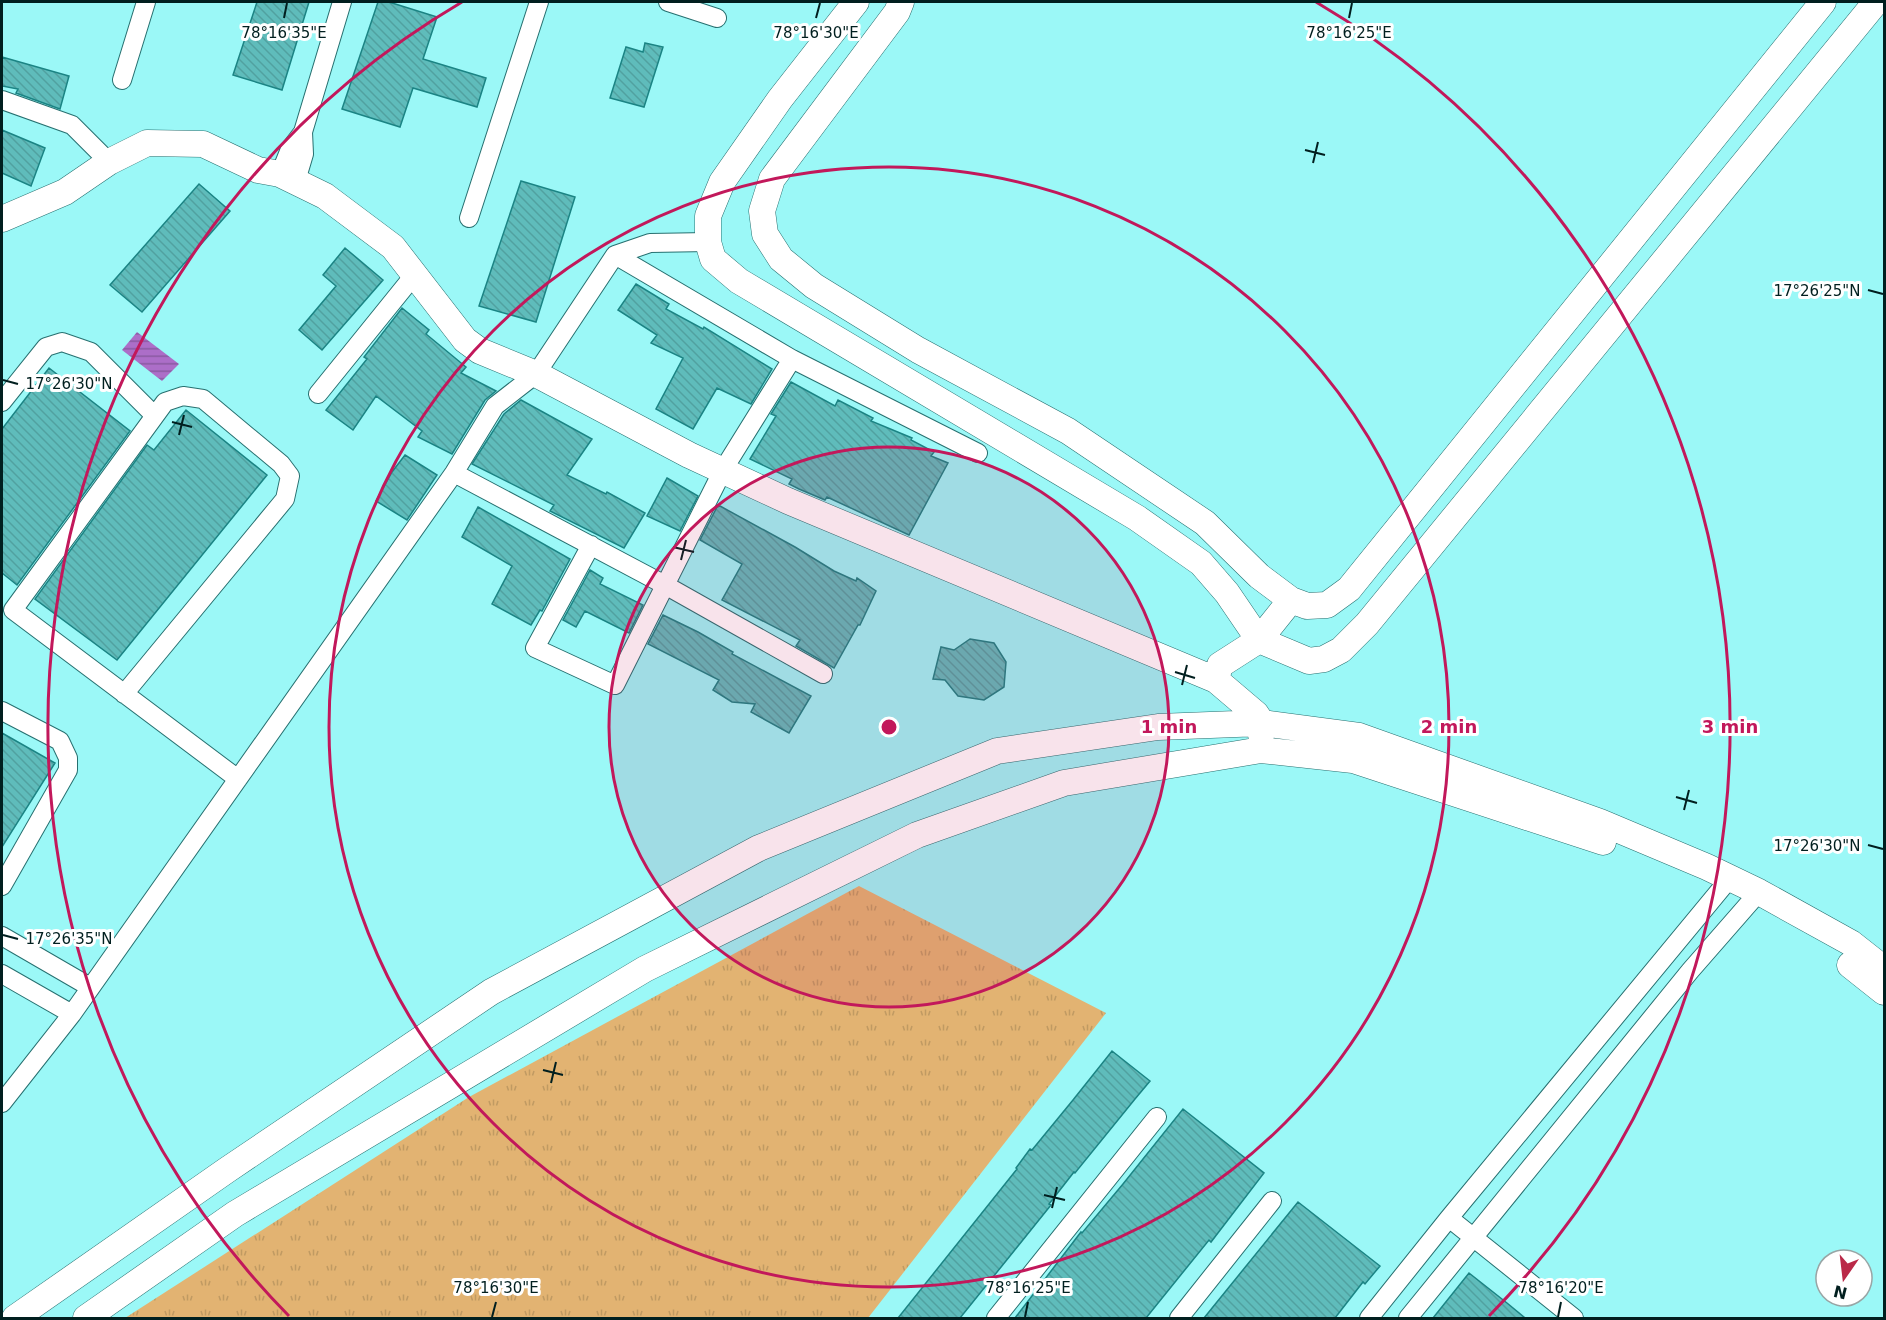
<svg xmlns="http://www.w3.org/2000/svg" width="1886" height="1320" viewBox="0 0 1886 1320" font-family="'DejaVu Sans',sans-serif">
	<defs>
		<pattern id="grass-tufts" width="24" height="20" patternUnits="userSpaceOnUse" patternTransform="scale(1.5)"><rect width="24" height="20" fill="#e2b372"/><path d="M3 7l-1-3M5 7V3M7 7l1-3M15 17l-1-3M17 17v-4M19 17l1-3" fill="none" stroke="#c09a62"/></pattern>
		<pattern id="water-rules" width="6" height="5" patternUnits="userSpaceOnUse" patternTransform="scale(1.5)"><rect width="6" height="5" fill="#ac6ec8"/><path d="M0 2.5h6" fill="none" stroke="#8a5aa2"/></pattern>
		<pattern id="building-back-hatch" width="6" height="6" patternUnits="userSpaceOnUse" patternTransform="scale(1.5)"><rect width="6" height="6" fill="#5fbcbb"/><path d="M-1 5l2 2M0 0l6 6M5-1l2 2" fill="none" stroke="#51a1a0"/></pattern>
	</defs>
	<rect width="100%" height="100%" fill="#9bf8f7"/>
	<path fill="url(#grass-tufts)" d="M 859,886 L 1106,1013 L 868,1318 L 125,1318 L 469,1097 Z"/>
	<path fill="url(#water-rules)" d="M 137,332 L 179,364 L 162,381 L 122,350 Z"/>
	<path fill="url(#building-back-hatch)" stroke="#1b8484" stroke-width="1.5" d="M 257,2 L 309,2 L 282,90 L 233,75 Z
		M 378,2 L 389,2 L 437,17 L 423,59 L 486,78 L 477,107 L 413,88 L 400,127 L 342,109 Z
		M 645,43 L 663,47 L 644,107 L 610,98 L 626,47 L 643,52 Z
		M 2,57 L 69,76 L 60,109 L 16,93 L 18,89 L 2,86 Z
		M 2,130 L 45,148 L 31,186 L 2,173 Z
		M 521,181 L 575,197 L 536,322 L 479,306 Z
		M 199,184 L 230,211 L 142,312 L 110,285 Z
		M 345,248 L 383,280 L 322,350 L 299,330 L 336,286 L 323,275 Z
		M 636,284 L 669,304 L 666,309 L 703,329 L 704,327 L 772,369 L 751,404 L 717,388 L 693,429 L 656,409 L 683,358 L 651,343 L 657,335 L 618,310 Z
		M 402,308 L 429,330 L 426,334 L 466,367 L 461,373 L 496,391 L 485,400 L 452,454 L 418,437 L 422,431 L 376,396 L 353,430 L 326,410 L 367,359 L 364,357 Z
		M 49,368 L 130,431 L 17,585 L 2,573 L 2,429 Z
		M 791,382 L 835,406 L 838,400 L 873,418 L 871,421 L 912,438 L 911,440 L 934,452 L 931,456 L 948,463 L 909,535 L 827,497 L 825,500 L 799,489 L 789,484 L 792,479 L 750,459 L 776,416 L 771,414 Z
		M 521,400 L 592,439 L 567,475 L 606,494 L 607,492 L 645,513 L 624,548 L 550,511 L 554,505 L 472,464 L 504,414 Z
		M 186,410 L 267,475 L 117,660 L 35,599 L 147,445 L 154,450 Z
		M 405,455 L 437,475 L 407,520 L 376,501 L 392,472 Z
		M 667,478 L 698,496 L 680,531 L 647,516 Z
		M 720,506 L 795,547 L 834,571 L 856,581 L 857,578 L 876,591 L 860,625 L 858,625 L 834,668 L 796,646 L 800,640 L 722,600 L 742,564 L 700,540 L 717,507 Z
		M 478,507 L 570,559 L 542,611 L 540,610 L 531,625 L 492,604 L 512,566 L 462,537 Z
		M 590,570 L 603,578 L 600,584 L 643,605 L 629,633 L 585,611 L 576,627 L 563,620 Z
		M 663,615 L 698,632 L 733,652 L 732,654 L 811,696 L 789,733 L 751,712 L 755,704 L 732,702 L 713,690 L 719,680 L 648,644 Z
		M 970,639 L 994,643 L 1006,662 L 1004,687 L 984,700 L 958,696 L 945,680 L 933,679 L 941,647 L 954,650 Z
		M 2,733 L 55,763 L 2,847 Z
		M 1112,1051 L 1150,1081 L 1135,1099 L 1075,1173 L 1074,1172 L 1049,1204 L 1051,1205 L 960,1318 L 898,1318 L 1017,1169 L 1016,1168 L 1030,1149 L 1032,1150 L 1073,1100 Z
		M 1183,1109 L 1264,1173 L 1211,1242 L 1209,1240 L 1146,1318 L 1015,1318 L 1081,1232 L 1082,1233 L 1123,1184 Z
		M 1298,1202 L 1380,1266 L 1365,1284 L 1363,1282 L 1335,1318 L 1204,1318 Z
		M 1469,1273 L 1507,1303 L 1525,1318 L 1433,1318 Z"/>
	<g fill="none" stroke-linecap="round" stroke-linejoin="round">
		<g stroke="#277070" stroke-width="20">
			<path id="street" d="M 668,2 L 717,18
				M 122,80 L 146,2
				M 2,100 L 72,125 L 109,162
				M 280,174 L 290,149 L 303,132
				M 296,181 L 304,154 L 303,132 L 342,2
				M 469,218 L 539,2
				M 615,255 L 792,359 L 978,453
				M 318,394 L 415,274
				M 2,402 L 46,347 L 62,342 L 91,352 L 155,416
				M 454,473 L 665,585 L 823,674
				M 591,545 L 535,648 L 615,685 L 723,470 L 792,359
				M 124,694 L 285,499 L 290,476 L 281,464 L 203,399 L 183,396 L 165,402 L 13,610 L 238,779
				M 2,711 L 60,741 L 68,758 L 68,770 L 2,886
				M 2,936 L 90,987
				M 2,974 L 72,1014
				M 2,1103 L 72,1014 L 454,473 L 495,406 L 536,374 L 615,255 L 650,243 L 708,242
				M 1449,1218 L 1574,1318
				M 996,1318 L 1157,1117
				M 1179,1318 L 1272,1201
				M 1369,1318 L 1449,1218 L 1730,878
				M 1408,1318 L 1690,971 L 1759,892"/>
		</g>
		<g stroke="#277070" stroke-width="27">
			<path id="secondary" d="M 856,2 L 780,99 L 722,182 L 708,216 L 708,242 L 713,259 L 739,281 L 1137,518 L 1201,563 L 1227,593 L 1259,640 L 1309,661 L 1324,659 L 1341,650 L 1367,624 L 1876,2
				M 901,2 L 897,12 L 772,179 L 762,211 L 765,234 L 781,259 L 814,286 L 918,350 L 1068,431 L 1205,523 L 1259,576 L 1291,600 L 1307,606 L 1327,605 L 1349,589 L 1823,2
				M 2,219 L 65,192 L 109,162 L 147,143 L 203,144 L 258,170 L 280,174 L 325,196 L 393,247 L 465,340 L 480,351 L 536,374 L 689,455 L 788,501 L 1216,680 L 1256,714 L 1262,723 L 1261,735
				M 1216,680 L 1220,665 L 1259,640 L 1291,600
				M 1850,965 L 1884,992
				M 15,1318 L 227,1170 L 491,992 L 759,848 L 997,751 L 1158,727 L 1262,723 L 1359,736 L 1600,822 L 1707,867 L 1759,892 L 1851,943 L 1884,969
				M 86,1318 L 235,1214 L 645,969 L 917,835 L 1064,783 L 1261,750 L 1353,760 L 1603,842"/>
		</g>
		<use href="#street" stroke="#fff" stroke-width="18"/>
		<use href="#secondary" stroke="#fff" stroke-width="26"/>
	</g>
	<path fill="none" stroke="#011f1f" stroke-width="2" d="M 284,18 L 287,3M 816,18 L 820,3M 1349,18 L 1352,3M 1305,150 L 1325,155M 1313,163 L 1318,142M 1868,290 L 1883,294M 3,380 L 18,384M 172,422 L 192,427M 179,435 L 184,415M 673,547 L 694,552M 681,560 L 686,540M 1175,672 L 1195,678M 1182,685 L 1187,665M 1676,797 L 1697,803M 1684,810 L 1689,790M 1868,845 L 1883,849M 3,935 L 18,939M 543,1070 L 563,1075M 551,1083 L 556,1062M 1044,1195 L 1065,1200M 1052,1208 L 1057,1187M 492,1317 L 496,1302M 1025,1317 L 1028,1302M 1558,1317 L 1561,1302"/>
	<circle cx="889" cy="727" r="280" fill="#c2185b" fill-opacity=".12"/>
	<g fill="none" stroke="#c2185b" stroke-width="3">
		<circle cx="889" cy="727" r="280"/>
		<circle cx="889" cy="727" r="560"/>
		<path d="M289 1316A841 841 0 0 1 462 2M1316 2A841 841 0 0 1 1489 1316"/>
	</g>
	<g font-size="15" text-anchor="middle" fill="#011f1f" stroke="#fff" stroke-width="6" stroke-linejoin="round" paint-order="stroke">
		<text x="284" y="38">78°16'35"E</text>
		<text x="816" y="38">78°16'30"E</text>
		<text x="1349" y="38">78°16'25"E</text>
		<text x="1817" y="296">17°26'25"N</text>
		<text x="69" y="389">17°26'30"N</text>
		<text x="1817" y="851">17°26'30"N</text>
		<text x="69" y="944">17°26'35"N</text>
		<text x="496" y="1293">78°16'30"E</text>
		<text x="1028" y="1293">78°16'25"E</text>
		<text x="1561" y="1293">78°16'20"E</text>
	</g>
	<circle cx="889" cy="727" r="9" fill="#c2185b" stroke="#fff" stroke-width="3"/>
	<g font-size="18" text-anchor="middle" font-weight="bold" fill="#c2185b" stroke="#fff" stroke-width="6" stroke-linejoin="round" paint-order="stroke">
		<text x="1169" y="733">1 min</text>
		<text x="1449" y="733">2 min</text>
		<text x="1730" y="733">3 min</text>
	</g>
	<rect width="1886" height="1320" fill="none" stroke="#011f1f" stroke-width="6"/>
	<g transform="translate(1844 1278) rotate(194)"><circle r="28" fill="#ffffff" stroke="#99a5a5" stroke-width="1.5"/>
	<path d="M0-4.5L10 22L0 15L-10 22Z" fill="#ba2948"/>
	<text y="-9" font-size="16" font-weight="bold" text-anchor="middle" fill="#011f1f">N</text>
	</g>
</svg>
